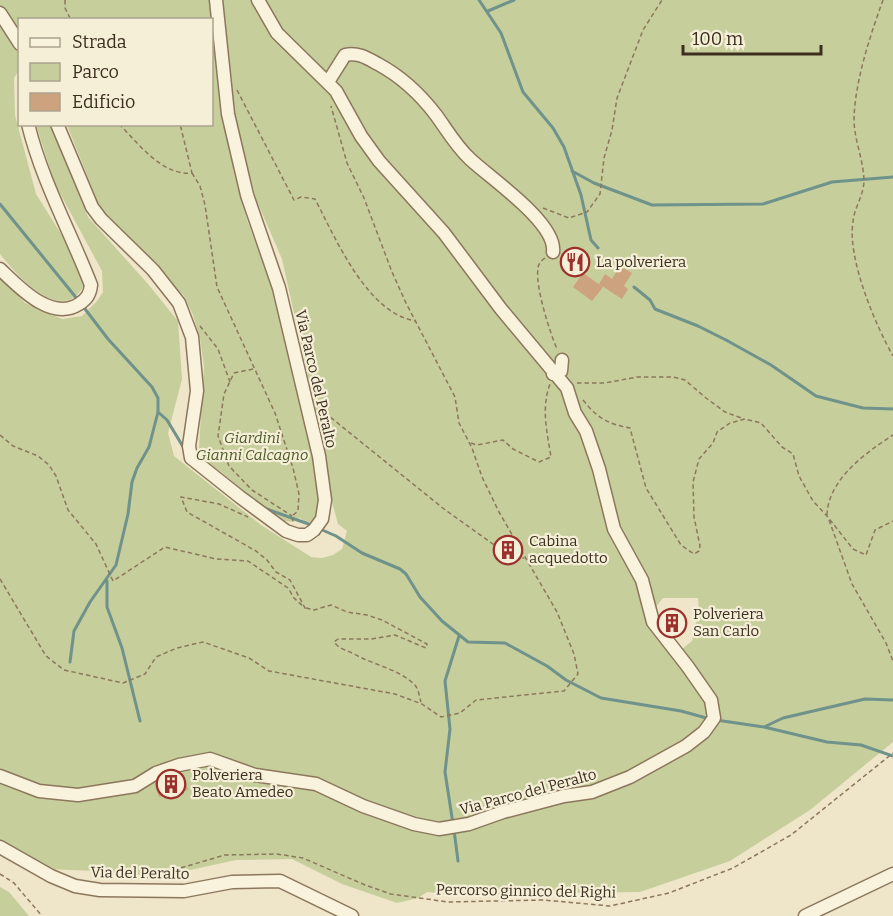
<svg xmlns="http://www.w3.org/2000/svg" width="893" height="916" viewBox="0 0 893 916" font-family="Bitter,serif">
	<rect width="100%" height="100%" fill="#efe5c8"/>
	<path fill="#c6ce9c" fill-rule="evenodd" d="M 0,0 L 210,0 L 212,30 L 234,173 L 247,220 L 276,298 L 312,453 L 319,506 L 315,517 L 311,522 L 304,522 L 300,518 L 293,522 L 278,520 L 220,471 L 206,463 L 200,454 L 199,447 L 204,367 L 200,338 L 193,315 L 184,296 L 113,225 L 101,210 L 67,125 L 212,124 L 212,20 L 20,20 L 19,70 L 14,78 L 15,115 L 36,194 L 68,245 L 82,274 L 84,285 C 63,327 17,276 0,254 Z
		M 221,0 L 893,0 L 893,742 L 810,810 L 730,861 L 640,892 L 452,895 L 427,892 L 418,898 L 397,903 L 342,884 L 292,859 L 236,860 L 163,876 L 148,873 L 126,877 L 96,871 L 46,869 L 0,843 L 0,275 L 25,303 L 62,319 L 82,316 L 97,301 L 103,292 L 102,271 L 55,184 L 36,125 L 50,125 L 88,217 L 148,284 L 178,321 L 182,379 L 168,433 L 174,456 L 261,525 L 311,557 L 322,558 L 333,555 L 342,549 L 347,531 L 338,524 L 332,502 L 322,439 L 282,259 L 256,199 L 233,111 ZM 663,598 L 698,598 L 699,609 L 692,641 L 673,656 L 647,618 Z
		M 0,887 L 9,892 L 29,916 L 0,916 Z"/>
	<g fill="none" stroke-linecap="round" stroke-linejoin="round">
		<path stroke="#6f928b" stroke-width="3" d="M 479,0 L 501,33 L 523,92 L 553,128 L 564,147 L 581,195 L 591,240 L 598,248
			M 488,11 L 514,0
			M 572,171 L 594,183 L 652,205 L 763,204 L 832,182 L 893,177
			M 0,204 L 78,300
			M 634,287 L 650,300 L 655,309 L 698,326 L 726,340 L 771,365 L 816,396 L 863,408 L 893,409
			M 158,412 L 167,420 L 185,450
			M 264,508 L 314,526
			M 320,529 L 336,536 L 362,553 L 400,569 L 406,574 L 420,597 L 442,621 L 468,642 L 505,643 L 547,666 L 566,680 L 601,698 L 681,711 L 710,719
			M 107,581 L 107,607 L 122,648 L 140,721
			M 70,662 L 74,631 L 90,602 L 116,565 L 128,514 L 132,482 L 137,468 L 149,447 L 158,412 L 158,398 L 152,387 L 108,339 L 82,305
			M 716,720 L 764,727 L 827,742 L 861,745 L 893,756
			M 764,727 L 783,718 L 865,699 L 893,700
			M 453,824 L 445,772 L 450,729 L 445,681 L 459,636
			M 454,830 L 458,861"/>
	</g>
	<path fill="#cda27e" d="M 620,266 L 632,273 L 624,286 L 628,289 L 622,299 L 599,284 L 605,274 L 612,279 Z
		M 583,273 L 603,287 L 592,301 L 573,287 Z
		M 669,611 L 685,623 L 676,634 L 662,620 Z
		M 183,773 L 188,790 L 159,797 L 155,783 Z"/>
	<g fill="none" stroke-linecap="round" stroke-linejoin="round">
		<g stroke="#8c775d" stroke-width="15">
			<path id="minor" d="M 0,13 L 20,44
				M 328,82 L 345,55 C 358,52 367,58 378,64 C 402,77 420,94 436,115 C 447,130 456,146 470,159 C 490,178 557,223 553,252
				M 57,124 L 92,207 L 101,219 L 153,270 L 179,303 L 192,337 L 197,391 L 189,446 L 191,458 L 240,497 L 286,531 L 298,535 L 307,535 L 314,530 L 322,519 L 325,500 L 319,456 L 279,288 L 247,195 L 228,114 L 216,0
				M 0,269 C 19,287 51,322 79,304 C 87,299 90,294 91,285 C 70,231 42,181 28,124
				M 553,374 L 561,371 L 562,360
				M 0,776 L 39,791 L 78,795 L 135,786 L 156,773 L 179,765 L 210,759 L 255,775 L 316,784 L 363,806 L 414,824 L 439,829 L 469,824 L 503,812 L 564,796 L 592,792 L 630,777 L 686,746 L 704,732 L 714,718 L 711,700 L 688,667 L 653,622 L 642,580 L 614,529 L 599,469 L 586,431 L 575,413 L 567,388 L 501,309 L 444,233 L 379,161 L 361,136 L 336,91 L 277,33 L 258,0
				M 0,847 L 51,876 L 75,886 L 100,890 L 184,891 L 232,882 L 280,881 L 352,916
				M 805,916 L 893,874"/>
		</g>
		<path stroke="#8c775d" stroke-width="1.5" stroke-dasharray="4.5 3" stroke-linecap="butt" d="M 65,0 L 65,8 L 71,20
			M 883,0 C 870,36 855,81 854,119 C 854,140 864,161 864,182 C 863,197 854,208 853,222 C 847,258 875,324 893,356
			M 237,90 L 294,200 L 301,197 L 315,199 C 335,237 367,314 416,321
			M 119,124 C 138,143 162,176 192,173 L 180,124
			M 192,173 L 200,186 L 205,205 L 217,287 L 275,413 L 293,468 L 299,494 L 298,511 L 292,516 L 293,521
			M 543,208 L 569,218 L 587,212 L 600,194 L 604,158 L 612,130 L 617,98 L 643,30 L 662,0
			M 545,258 C 541,261 538,264 538,269 C 535,286 550,333 557,349
			M 200,326 L 218,349 L 230,382
			M 253,369 L 234,373 L 224,394 L 218,436 L 229,466 L 252,490 L 292,516
			M 577,383 L 605,383 L 637,377 L 673,377 L 685,380 L 706,398 L 725,412 L 744,419
			M 583,400 C 597,418 608,424 630,428 L 646,488 L 681,545 L 694,554 L 699,551 L 700,546 L 694,517 L 693,482 L 699,459 L 713,443 L 717,432 L 730,423 L 745,419 L 761,423 L 782,447 L 793,454 L 799,476 L 813,501 L 827,516 L 853,549 L 866,555 L 875,530 L 893,521
			M 319,408 L 444,509 L 511,557 L 518,559 L 524,558
			M 0,435 L 13,446 L 38,456 L 49,465 L 56,476 L 68,510 L 96,544 L 113,581 L 165,547 L 216,559 L 248,561 L 288,588 L 294,598 L 305,608 L 290,580 L 276,572 L 267,560 L 256,551 L 187,512 L 181,497 L 219,504 L 248,517
			M 471,443 L 477,445 L 503,440 L 513,449 L 539,462 L 551,457 C 547,432 541,408 550,384
			M 827,515 C 828,480 865,453 893,435
			M 829,520 L 852,584 L 886,643 L 893,661
			M 0,579 L 46,656 L 64,670 L 123,683 L 145,674 L 156,657 L 177,648 L 203,642 L 249,658 L 269,671 L 395,694 L 422,704 L 441,717 L 460,713 L 476,700 L 564,691 L 578,674 L 574,654 L 557,612 L 499,512 L 482,477 L 472,448 L 459,423 L 455,397 L 406,303 L 392,272 L 364,198 L 347,163 L 331,106
			M 306,608 L 314,610 L 331,605 L 347,612 L 367,615 L 382,620 L 427,644 L 426,648 L 395,635 L 371,639 L 338,639 L 334,642 C 339,649 347,650 354,654 C 374,665 398,669 414,684 C 419,689 419,696 421,702
			M 0,874 L 14,883 L 42,916
			M 130,879 L 146,878 L 225,855 L 277,854 L 303,858 L 365,885 L 391,894 L 448,902 L 543,900 L 610,906 L 669,893 L 733,868 L 791,835 L 893,753"/>
		<use href="#minor" stroke="#f9f2dc" stroke-width="12"/>
	</g>
	<defs>
		<g id="restaurant-ring" transform="scale(1.5)"><circle r="9.5" fill="#f6efd8" stroke="#9b302c" stroke-width="1.5"/><path d="M-5-6h1v4h1v-4h1v4h1v-4h1v5L-1.5 .5V6h-2V.5L-5-1ZM5-6V6H3V1.5H1.5Q1.5-4 5-6Z" fill="#9b302c"/></g>
		<g id="building-ring" transform="scale(1.5)"><circle r="9.5" fill="#f6efd8" stroke="#9b302c" stroke-width="1.5"/><path d="M-4-6H4V6H1V3H-1V6H-4ZM-2.5-4.3h1.7v1.8h-1.7ZM.8-4.3h1.7v1.8H.8ZM-2.5-1h1.7V.8h-1.7ZM.8-1h1.7V.8H.8Z" fill="#9b302c"/></g>
	</defs>
	<g fill-rule="evenodd">
		<use href="#restaurant-ring" x="575" y="262"/>
		<use href="#building-ring" x="508" y="550"/>
		<use href="#building-ring" x="672" y="623"/>
		<use href="#building-ring" x="171" y="784"/>
	</g>
	<g text-anchor="middle" dominant-baseline="central" stroke-width="4.5" stroke-linejoin="round" paint-order="stroke">
		<g font-size="15" fill="#3c2f20" stroke="#f6efd8" text-anchor="start">
			<text x="596" y="262">La polveriera</text>
			<text x="529" y="541">Cabina<tspan x="529" dy="17">acquedotto</tspan></text>
			<text x="693" y="614">Polveriera<tspan x="693" dy="17">San Carlo</tspan></text>
			<text x="192" y="775">Polveriera<tspan x="192" dy="17">Beato Amedeo</tspan></text>
		</g>
		<g font-size="15" fill="#3c2f20" stroke="#f6efd8">
			<text transform="translate(316 379) rotate(77)">Via Parco del Peralto</text>
			<text transform="translate(528 792) rotate(-15)">Via Parco del Peralto</text>
			<text transform="translate(140 873) rotate(1)">Via del Peralto</text>
			<text transform="translate(526 891) rotate(1)">Percorso ginnico del Righi</text>
		</g>
		<g font-size="15" font-style="italic" fill="#4a5927" stroke="#f6efd8">
			<text x="252" y="438">Giardini<tspan x="252" dy="17">Gianni Calcagno</tspan></text>
		</g>
	</g>
	<rect x="18" y="18" width="195" height="108" fill="#f6efd8" stroke="#aca28e" stroke-width="1.5"/>
	<rect x="30" y="38" width="30" height="9" fill="#f9f2dc" stroke="#aca28e" stroke-width="1.5"/>
	<text x="72" y="48" font-size="18" fill="#3c2f20">Strada</text>
	<rect x="30" y="63" width="30" height="18" fill="#c6ce9c" stroke="#aca28e" stroke-width="1.5"/>
	<text x="72" y="78" font-size="18" fill="#3c2f20">Parco</text>
	<rect x="30" y="93" width="30" height="18" fill="#cda27e" stroke="#aca28e" stroke-width="1.5"/>
	<text x="72" y="108" font-size="18" fill="#3c2f20">Edificio</text>
	<path d="M683 45v9h138v-9" fill="none" stroke="#3c2f20" stroke-width="3"/>
	<text x="692" y="45" font-size="18" fill="#3c2f20" stroke="#f6efd8" stroke-width="4.5" paint-order="stroke">100 m</text>
</svg>
